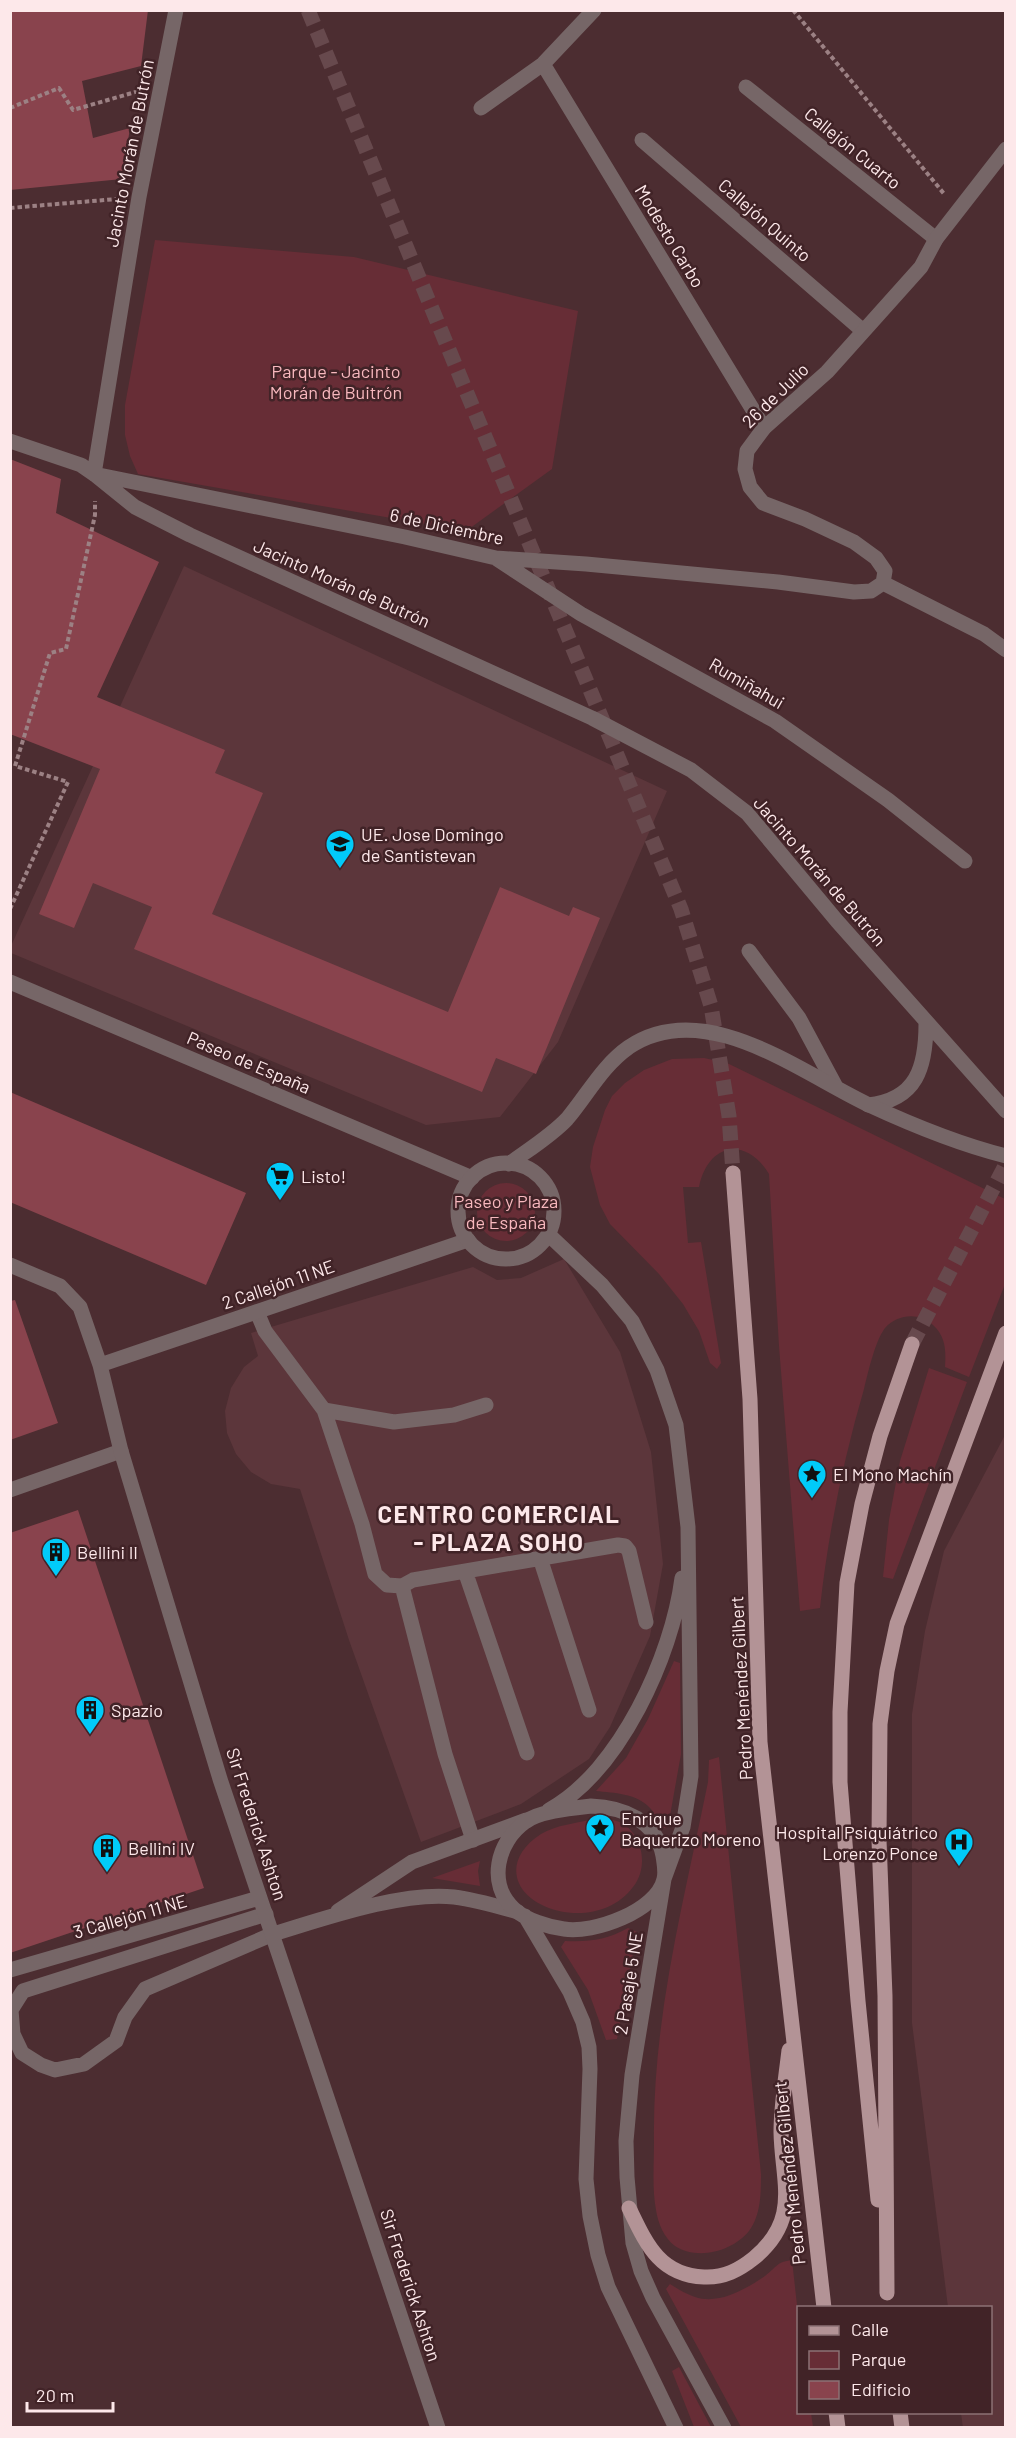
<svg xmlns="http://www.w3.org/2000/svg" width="1016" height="2438" viewBox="0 0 1016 2438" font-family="Barlow,sans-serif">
	<rect width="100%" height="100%" fill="#4c2d31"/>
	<path fill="#5c363b" d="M 184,566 L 667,791 L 558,1042 L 500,1117 L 426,1125 L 11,953 L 11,946 Z
		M 564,1259 L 620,1352 L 651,1452 L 663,1564 L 650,1636 L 610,1727 L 589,1759 L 521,1804 L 421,1842 L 349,1640 L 300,1489 L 271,1484 L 251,1472 L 236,1454 L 227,1433 L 225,1411 L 231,1388 L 244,1367 L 258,1356 L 251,1333 L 473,1267 L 497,1280 L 521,1278 Z
		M 1005,1435 L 1006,2427 L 963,2428 L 961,2413 L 990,2412 L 990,2308 L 948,2307 L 912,2023 L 912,1714 L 925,1631 L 944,1551 Z"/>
	<path fill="#672d36" d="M 155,240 L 354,257 L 578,311 L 552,469 L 466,531 L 138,474 L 130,456 L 125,435 L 125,405 Z
		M 704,1058 L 727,1063 L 1005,1199 L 1005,1284 L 969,1377 L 945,1367 C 946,1351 946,1337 933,1325 C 920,1312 897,1314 885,1328 C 875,1341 868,1373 864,1389 C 843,1461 828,1534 820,1608 L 800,1611 L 779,1346 L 769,1174 C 746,1136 708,1143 699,1187 L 683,1187 L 688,1243 L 701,1242 L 721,1363 L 717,1369 L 710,1363 L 699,1331 L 683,1304 L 659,1274 L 610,1224 L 600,1205 L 590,1167 L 593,1147 L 605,1110 L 612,1096 L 625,1083 L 644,1070 L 672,1059 Z
		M477 1212a29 29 0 1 1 58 0a29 29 0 1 1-58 0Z
		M 929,1368 L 967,1382 L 893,1579 L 883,1577 L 889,1520 L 900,1461 Z
		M 674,1661 L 680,1663 L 681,1754 L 668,1827 L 661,1829 C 658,1822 655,1813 650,1808 C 636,1793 614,1793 596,1791 L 626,1758 L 648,1719 Z
		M 719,1757 L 761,2174 C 761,2193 761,2215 749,2231 C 733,2251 698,2261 675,2246 C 664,2238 658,2223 656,2210 C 652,2189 654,2164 654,2142 C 652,2020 684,1901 708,1782 L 709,1760 Z
		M 594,1819 C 600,1819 607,1819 613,1820 C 641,1826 651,1865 633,1887 C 616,1910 586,1917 559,1911 C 514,1901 499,1861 541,1834 C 556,1825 577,1823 594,1819 Z
		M 480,1861 L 478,1871 L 480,1886 L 432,1878 Z
		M 628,1928 L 637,1932 L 617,2039 L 606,2040 L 588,1990 L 561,1947 L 565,1941 C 590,1942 606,1940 628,1928 Z
		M 792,2260 L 798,2314 L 798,2412 L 811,2413 L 813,2427 L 741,2427 L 666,2289 L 670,2284 C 678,2289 686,2294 695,2297 C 719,2305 746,2289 765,2276 C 777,2267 776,2262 792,2260 Z
		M 679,2367 L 711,2427 L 694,2427 L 672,2371 Z"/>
	<path fill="#89434d" d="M 10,10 L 148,10 L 141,66 L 82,81 L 93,138 L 130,128 L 122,179 L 10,190 Z
		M 10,459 L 61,479 L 56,513 L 159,562 L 97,697 L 225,750 L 215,773 L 263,793 L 212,914 L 448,1012 L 500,887 L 569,916 L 573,907 L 600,918 L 536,1074 L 496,1058 L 482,1092 L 134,949 L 152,907 L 93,883 L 74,928 L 39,914 L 100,769 L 10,734 Z
		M 10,1092 L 246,1193 L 206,1285 L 10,1202 Z
		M 15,1300 L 58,1423 L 10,1440 L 10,1301 Z
		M 78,1510 L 204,1888 L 10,1953 L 10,1533 Z"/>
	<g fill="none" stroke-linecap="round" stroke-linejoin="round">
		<path stroke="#67494d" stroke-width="15" stroke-dasharray="15 8" stroke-linecap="butt" d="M 308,10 L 681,909 L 711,1006 L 729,1116 L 733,1173
			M 912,1344 L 1006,1164"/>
		<path stroke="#9c8184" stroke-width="4" stroke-dasharray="4.5 3" stroke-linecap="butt" d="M 793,10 L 945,195
			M 10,108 L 59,88 L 73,110 L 139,91
			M 10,208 L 117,199
			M 10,909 L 68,782 L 15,766 L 50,653 L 66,649 L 95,515 L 95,501"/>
		<path stroke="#766667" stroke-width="15" d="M 543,64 L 764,428
			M 746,87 L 936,239
			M 481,108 L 543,64 L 594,10
			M 642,140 L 862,330
			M 749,951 L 799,1018 L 835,1085
			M 257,1312 L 265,1331 L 324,1410 L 362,1524 L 375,1574 L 387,1585 L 402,1586
			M 324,1410 L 394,1422 L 454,1415 L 486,1405
			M 10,1490 L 121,1451
			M 540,1558 L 589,1710
			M 465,1571 L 527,1753
			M 473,1840 L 445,1754 L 402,1586 L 413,1580 L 618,1545 L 625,1546 L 629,1551 L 646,1622
			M 266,1914 L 23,1991 L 11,2010 L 13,2034 L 22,2053 L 41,2065 L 55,2070 L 84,2064 L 116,2041 L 125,2017 L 145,1989 L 273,1934"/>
		<path stroke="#766667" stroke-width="15" d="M 1006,149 L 936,239 L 921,267 L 827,372 L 764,428 L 747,451 L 745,469 L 750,487 L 763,503 L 805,519 L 854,542 L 876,558 L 885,571 L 883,583 L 984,634 L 1006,650
			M 10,441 L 81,465 L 94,474 L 405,537 L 496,558 L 586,564 L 778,582 L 854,592 L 871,591 L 883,583
			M 94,474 L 135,507 L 190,535 L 592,718 L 691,770 L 747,813 L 837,921 L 1006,1111
			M 94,474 L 139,197 L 176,10
			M 497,559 L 581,614 L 775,721 L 888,800 L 965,861
			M 10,982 L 472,1178
			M 868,1105 C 917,1100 926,1067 926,1023
			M 10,1265 L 60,1286 L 80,1307 L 100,1365 L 121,1451 L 220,1779 L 438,2428
			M 100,1365 L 468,1240
			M 338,1911 L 412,1862 L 526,1820
			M 273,1934 C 323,1919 402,1891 454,1897 C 476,1900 497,1906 518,1912
			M 10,1970 L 259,1898"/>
		<path stroke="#766667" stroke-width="15" d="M458 1211a48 48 0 1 1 96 0a48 48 0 1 1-96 0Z
			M 509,1164 C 528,1150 551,1136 567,1119 C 588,1094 602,1066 629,1047 C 705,996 801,1073 869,1105 C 910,1124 962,1145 1006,1156
			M 549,1235 L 602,1285 L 632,1321 L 657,1370 L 676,1425 L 688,1527 L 691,1776 L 683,1827 L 664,1879 L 632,2075 L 626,2141 L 627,2177 L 633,2243 L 641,2271 L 653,2298 L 724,2428
			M 591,1806 C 623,1807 657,1821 663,1856 C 664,1863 666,1872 664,1879 C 657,1911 593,1934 564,1929 C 548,1927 526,1920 514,1909 C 487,1884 497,1842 525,1822 C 539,1811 573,1808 591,1806 Z
			M 549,1810 C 620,1771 672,1656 682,1578
			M 525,1916 L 570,1992 L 583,2022 L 589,2047 L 590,2069 L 586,2179 L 590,2216 L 598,2255 L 608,2287 L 676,2428"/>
		<path stroke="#b39396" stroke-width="15" d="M 733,1173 L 750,1399 L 760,1742 L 824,2308
			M 878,2200 L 858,2001 L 840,1782 L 840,1712 L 847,1583 L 862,1504 L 880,1436 L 912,1344
			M 629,2208 C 646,2243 659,2275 704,2277 C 724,2278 739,2270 754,2258 C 801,2219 782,2183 781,2132 C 781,2105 786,2077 789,2050
			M 887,2293 L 885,1996 L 879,1840 L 880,1724 L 887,1671 L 897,1624 L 1006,1333
			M 836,2412 L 838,2428
			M 900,2412 L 902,2428"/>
	</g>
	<defs>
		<g id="school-pin" transform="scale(1.5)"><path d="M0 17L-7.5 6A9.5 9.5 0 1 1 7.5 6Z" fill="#01cbf9" stroke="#412327"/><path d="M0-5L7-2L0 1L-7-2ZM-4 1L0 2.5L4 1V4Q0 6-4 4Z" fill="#111"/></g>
		<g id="supermarket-pin" transform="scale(1.5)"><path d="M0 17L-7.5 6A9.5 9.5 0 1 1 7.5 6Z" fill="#01cbf9" stroke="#412327"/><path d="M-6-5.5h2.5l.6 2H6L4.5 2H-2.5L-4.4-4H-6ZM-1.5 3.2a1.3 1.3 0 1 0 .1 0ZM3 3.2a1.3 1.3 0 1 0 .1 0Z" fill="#111"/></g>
		<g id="sight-pin" transform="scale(1.5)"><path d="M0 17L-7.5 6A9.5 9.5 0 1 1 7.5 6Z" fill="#01cbf9" stroke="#412327"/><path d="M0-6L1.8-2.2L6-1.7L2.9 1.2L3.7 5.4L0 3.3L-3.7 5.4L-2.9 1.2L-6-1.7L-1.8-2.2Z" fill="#111"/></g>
		<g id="building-pin" transform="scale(1.5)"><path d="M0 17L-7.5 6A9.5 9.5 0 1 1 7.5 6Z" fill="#01cbf9" stroke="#412327"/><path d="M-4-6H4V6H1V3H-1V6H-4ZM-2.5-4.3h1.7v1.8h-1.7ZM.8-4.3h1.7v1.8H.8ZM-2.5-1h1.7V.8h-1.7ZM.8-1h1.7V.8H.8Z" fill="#111"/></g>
		<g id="hospital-pin" transform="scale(1.5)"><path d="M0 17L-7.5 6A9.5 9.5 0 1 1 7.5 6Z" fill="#01cbf9" stroke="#412327"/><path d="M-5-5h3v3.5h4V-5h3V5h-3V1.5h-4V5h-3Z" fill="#111"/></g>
	</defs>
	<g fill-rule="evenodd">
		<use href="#school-pin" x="340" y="844"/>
		<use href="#supermarket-pin" x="280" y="1176"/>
		<use href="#sight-pin" x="812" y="1474"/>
		<use href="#building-pin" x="56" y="1552"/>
		<use href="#building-pin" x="90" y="1710"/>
		<use href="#sight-pin" x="600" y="1828"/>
		<use href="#hospital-pin" x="959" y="1842"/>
		<use href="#building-pin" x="107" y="1848"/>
	</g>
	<g text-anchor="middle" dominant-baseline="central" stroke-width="5" stroke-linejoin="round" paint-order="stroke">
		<g font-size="18" fill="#fde8ea" stroke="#412327">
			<text transform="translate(853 148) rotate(39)">Callejón Cuarto</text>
			<text transform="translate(129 153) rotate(-79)">Jacinto Morán de Butrón</text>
			<text transform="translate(765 220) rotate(41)">Callejón Quinto</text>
			<text transform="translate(670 236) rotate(59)">Modesto Carbo</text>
			<text transform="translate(775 395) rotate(-44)">26 de Julio</text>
			<text transform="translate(447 526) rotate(12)">6 de Diciembre</text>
			<text transform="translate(342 583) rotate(24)">Jacinto Morán de Butrón</text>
			<text transform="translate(747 683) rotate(30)">Rumiñahui</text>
			<text transform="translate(820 871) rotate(49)">Jacinto Morán de Butrón</text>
			<text transform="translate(249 1062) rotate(23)">Paseo de España</text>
			<text transform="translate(278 1284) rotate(-19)">2 Callejón 11 NE</text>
			<text transform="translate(741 1688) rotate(-93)">Pedro Menéndez Gilbert</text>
			<text transform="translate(257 1824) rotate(72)">Sir Frederick Ashton</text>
			<text transform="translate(130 1916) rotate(-16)">3 Callejón 11 NE</text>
			<text transform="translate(628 1983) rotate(-81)">2 Pasaje 5 NE</text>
			<text transform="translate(789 2173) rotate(-96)">Pedro Menéndez Gilbert</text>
			<text transform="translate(411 2285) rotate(72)">Sir Frederick Ashton</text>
		</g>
		<g font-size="18" fill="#f8b8be" stroke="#412327">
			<text x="336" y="371">Parque - Jacinto<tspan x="336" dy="21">Morán de Buitrón</tspan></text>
			<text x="506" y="1201">Paseo y Plaza<tspan x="506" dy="21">de España</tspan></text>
		</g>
		<g font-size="18" fill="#fde8ea" stroke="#412327" text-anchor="start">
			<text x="361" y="834">UE. Jose Domingo<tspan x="361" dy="21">de Santistevan</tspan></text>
			<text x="301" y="1176">Listo!</text>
			<text x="833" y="1474">El Mono Machín</text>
			<text x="77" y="1552">Bellini II</text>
			<text x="111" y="1710">Spazio</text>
			<text x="621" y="1818">Enrique<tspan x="621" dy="21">Baquerizo Moreno</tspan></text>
			<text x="938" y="1832" text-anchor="end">Hospital Psiquiátrico<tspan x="938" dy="21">Lorenzo Ponce</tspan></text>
			<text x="128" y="1848">Bellini IV</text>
		</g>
		<g font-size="24" font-weight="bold" letter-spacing="1.5" fill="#fde8ea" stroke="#412327">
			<text x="499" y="1513">CENTRO COMERCIAL<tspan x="499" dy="28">- PLAZA SOHO</tspan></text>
		</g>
	</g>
	<rect width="1016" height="2438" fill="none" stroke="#fde8ea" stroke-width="24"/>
	<rect x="797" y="2306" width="195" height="108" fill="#412327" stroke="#8c7275" stroke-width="1.5"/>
	<rect x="809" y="2326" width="30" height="9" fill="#b39396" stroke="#8c7275" stroke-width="1.5"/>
	<text x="851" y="2336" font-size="18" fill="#fde8ea">Calle</text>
	<rect x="809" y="2351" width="30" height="18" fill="#672d36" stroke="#8c7275" stroke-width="1.5"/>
	<text x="851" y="2366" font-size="18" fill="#fde8ea">Parque</text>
	<rect x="809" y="2381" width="30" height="18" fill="#89434d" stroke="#8c7275" stroke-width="1.5"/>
	<text x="851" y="2396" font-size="18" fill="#fde8ea">Edificio</text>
	<path d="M27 2402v9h86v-9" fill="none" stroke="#fde8ea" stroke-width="3"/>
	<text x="36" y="2402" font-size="18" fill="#fde8ea" stroke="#412327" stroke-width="4.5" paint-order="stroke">20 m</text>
</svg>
